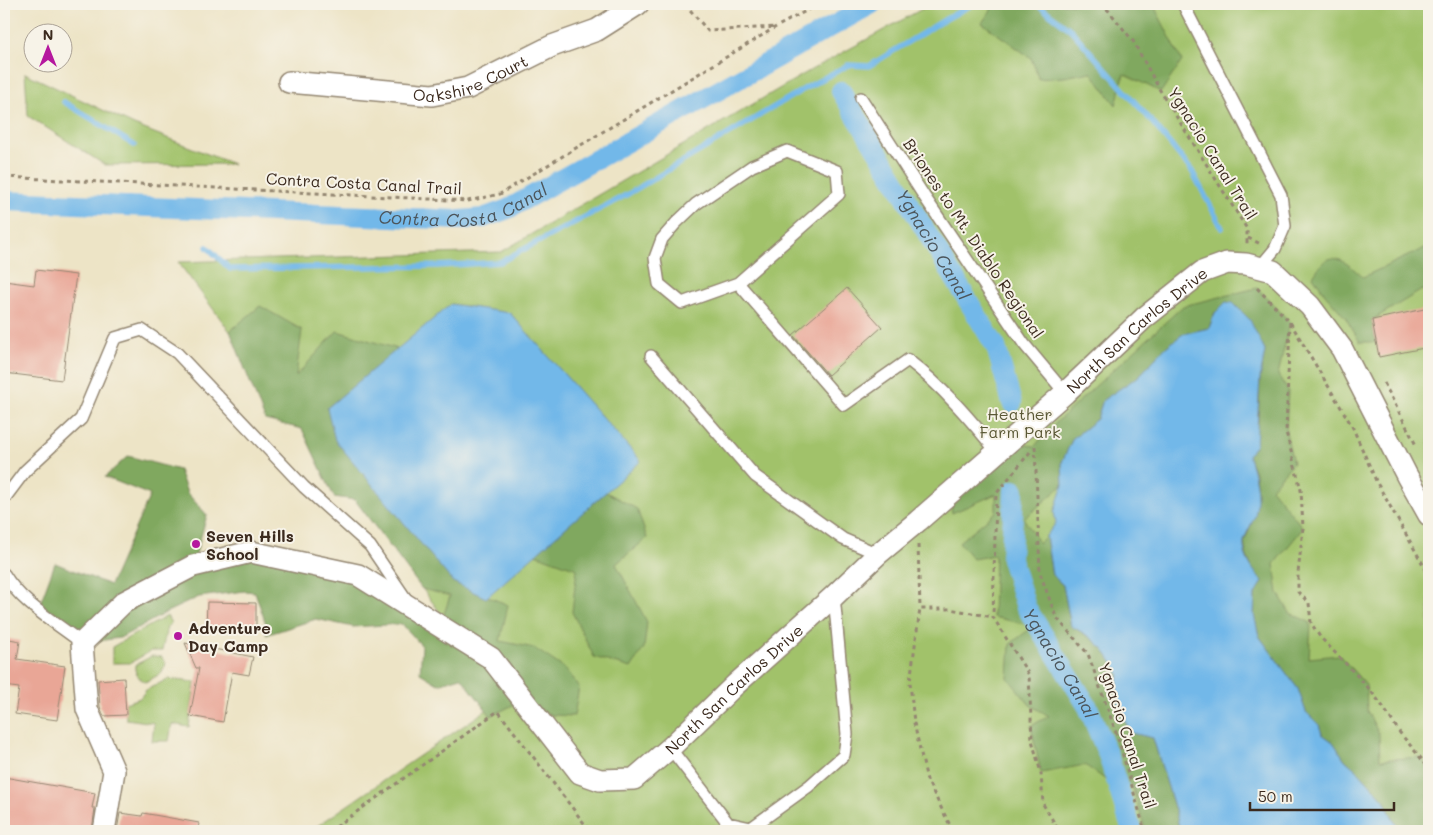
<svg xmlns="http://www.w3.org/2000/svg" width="1433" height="835" viewBox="0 0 1433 835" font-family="Mali,sans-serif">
	<rect width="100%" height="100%" fill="#f7f3e8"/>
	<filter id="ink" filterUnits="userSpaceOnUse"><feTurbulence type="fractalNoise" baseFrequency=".02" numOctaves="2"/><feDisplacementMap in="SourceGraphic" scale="10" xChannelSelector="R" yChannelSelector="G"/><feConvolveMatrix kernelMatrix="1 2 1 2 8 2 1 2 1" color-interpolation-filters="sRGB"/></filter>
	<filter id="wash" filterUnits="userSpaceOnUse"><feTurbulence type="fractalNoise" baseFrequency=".0096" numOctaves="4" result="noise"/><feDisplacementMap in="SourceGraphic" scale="20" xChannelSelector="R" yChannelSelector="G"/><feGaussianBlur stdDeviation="1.12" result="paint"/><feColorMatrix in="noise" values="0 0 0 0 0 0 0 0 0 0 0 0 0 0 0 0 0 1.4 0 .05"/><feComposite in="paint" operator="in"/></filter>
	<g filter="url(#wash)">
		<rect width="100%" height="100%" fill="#ede4c6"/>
		<path fill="#a1c26a" stroke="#6e7644" d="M 931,4 L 1429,4 L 1429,831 L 310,831 L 504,698 L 178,262 L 501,252 L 811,70 Z
			M 25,73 L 134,125 L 233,164 L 105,165 L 28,116 Z
			M 167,616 L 171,623 L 167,627 L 162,651 L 151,651 L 130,663 L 112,663 L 112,647 Z
			M 152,656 L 162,657 L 166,664 L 161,674 L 145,682 C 139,679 134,673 135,665 Z
			M 168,679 L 195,682 L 189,727 L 172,724 L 169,741 L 152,741 L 154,723 L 126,719 L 125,703 L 140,698 L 146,690 Z"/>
		<path fill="#80a85e" stroke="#5e693e" d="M 995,4 L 1153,4 L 1182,61 L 1161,92 L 1124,74 L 1116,105 L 1091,72 L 1064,77 L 1039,79 L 1031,58 L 982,23 Z
			M 1429,246 L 1429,294 L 1422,290 L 1372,320 L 1376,342 L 1360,342 L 1345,317 L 1325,294 L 1313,276 C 1316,272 1321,263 1326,260 C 1339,253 1354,270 1363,277 Z
			M 1257,288 L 1290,322 L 1278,375 L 1288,391 L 1286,432 L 1293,463 L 1271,488 L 1303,528 L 1274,564 L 1278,593 L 1290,613 L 1311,623 L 1309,658 L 1339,655 L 1366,685 L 1367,711 L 1379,734 L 1380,760 L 1420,757 L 1429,768 L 1429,831 L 1399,831 L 1384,800 L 1360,773 L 1345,760 L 1333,742 L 1322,734 L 1319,725 L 1306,712 L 1298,689 L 1259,636 L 1254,616 L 1255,594 L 1263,582 L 1253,571 L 1246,554 L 1244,542 L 1255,515 L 1257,494 L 1255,473 L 1248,455 L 1258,422 L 1260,378 L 1265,351 L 1258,337 L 1215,312 L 1209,328 L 1183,334 L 1166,347 L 1139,376 L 1103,400 L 1097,419 L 1073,438 L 1062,462 L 1063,485 L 1024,519 L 1039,543 L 1046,536 L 1052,575 L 1063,585 L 1071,626 C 1097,640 1105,648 1119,674 C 1114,699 1119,711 1132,733 L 1153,738 L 1176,813 L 1180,831 L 1147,831 L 1145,829 L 1132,785 L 1106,780 L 1085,765 L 1041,773 L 1031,726 L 1049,716 L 1030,705 L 1008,678 L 1010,644 L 1034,626 L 993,617 L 995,555 L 973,559 L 959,542 L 996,512 L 996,494 L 952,513 L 950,493 L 1007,443 L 1035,446 L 1051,427 L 1183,306 Z
			M 260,306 L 302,330 L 296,376 L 337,331 L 398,349 L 327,408 L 453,582 L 508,605 L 500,641 L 534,648 L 564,668 L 579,687 L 574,716 L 551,715 L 523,700 L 491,716 L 461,677 L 438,684 L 420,673 L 422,646 L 402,624 L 353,627 L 316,619 L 266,635 L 267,627 L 255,592 L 245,591 L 199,597 L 169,611 L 120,638 L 82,643 L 38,609 L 55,563 L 110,585 L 150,495 L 105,477 L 128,456 L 179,470 L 187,493 L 207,515 L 193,565 L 251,552 L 358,575 L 440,626 L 450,596 L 422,589 L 355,500 L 334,497 L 302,429 L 265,420 L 230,331 Z
			M 606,492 L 637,509 L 647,538 L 616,564 L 647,622 L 644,648 L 631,668 L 594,657 L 572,612 L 577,569 L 535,554 Z"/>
		<path fill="#72b8e9" stroke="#567184" d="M 1226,302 L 1233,303 L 1250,320 L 1265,351 L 1260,378 L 1256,445 L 1248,455 C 1255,474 1260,495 1255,516 C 1252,524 1246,532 1244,541 C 1242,556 1254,572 1263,582 L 1255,594 L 1254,615 L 1259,636 L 1298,689 L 1306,712 L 1319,725 L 1322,734 L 1333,742 L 1345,760 L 1360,773 L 1384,800 L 1399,831 L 1180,831 L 1176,813 L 1153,738 L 1132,733 C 1118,711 1115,700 1119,674 C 1105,648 1097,640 1071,626 L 1063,585 L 1052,575 L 1046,536 L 1056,523 L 1054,512 L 1063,485 L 1062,462 L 1073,438 L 1097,419 L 1103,400 L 1139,376 L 1166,347 L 1183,334 L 1209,328 L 1215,313 Z
			M 451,304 L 510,313 L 641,461 L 486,598 L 453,582 L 335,440 L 327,408 Z"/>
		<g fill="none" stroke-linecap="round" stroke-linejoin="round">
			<path stroke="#72b8e9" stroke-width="5.5" d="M 1037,4 L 1071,30 L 1148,117 L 1192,171 L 1222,228
				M 64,102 L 134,145
				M 207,247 L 230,269 L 438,266 L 500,262 L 628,194 L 804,89 L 848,65 L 869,66 L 944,20 L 973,4"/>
			<g stroke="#72b8e9" stroke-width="20">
				<path id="s1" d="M 841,91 L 996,347 L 1012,403"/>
				<path id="s2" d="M 4,201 L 461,220 L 483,218 L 508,209 L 872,4"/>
				<path id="s3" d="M 1014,490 L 1011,559 L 1026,607 L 1088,707 L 1108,755 L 1132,831"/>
			</g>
		</g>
		<g id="blocks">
			<path fill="#e9a696" d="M 36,270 L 76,275 L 62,380 L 4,373 L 4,281 L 34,285 Z
				M 847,288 L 882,327 L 828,375 L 793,335 Z
				M 1429,308 L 1429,347 L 1379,357 L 1372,320 Z
				M 207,602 L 256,603 L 256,628 L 206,628 Z
				M 4,638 L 20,641 L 17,659 L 65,666 L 57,720 L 15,714 L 19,688 L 4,686 Z
				M 185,643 L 253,657 L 249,675 L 232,672 L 223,722 L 190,716 L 199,668 L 196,668 Z
				M 124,678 L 126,715 L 104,716 L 100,707 L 98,680 Z
				M 4,777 L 95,793 L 92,808 L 95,808 L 92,831 L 4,831 Z
				M 120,813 L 142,816 L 143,813 L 199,823 L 198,831 L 117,831 Z"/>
		</g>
	</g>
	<g filter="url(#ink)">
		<use href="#blocks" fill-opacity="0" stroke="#948772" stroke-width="1"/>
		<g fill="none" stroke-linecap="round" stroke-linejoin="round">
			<g stroke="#948772" stroke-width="14">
				<path id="lane" d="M 1183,4 L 1281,195 L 1285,226 L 1275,249 L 1260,267
					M 861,98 L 924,196 L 1024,344 L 1065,393
					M 738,283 L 682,303 L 659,284 L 655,258 L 662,239 L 676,223 L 696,204 L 752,166 L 787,151 L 837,171 L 839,194 L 738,283 L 844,405 L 908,360 C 942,386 970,419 997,452
					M 651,356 L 755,476 L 843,539 L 878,554
					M 4,499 L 25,471 L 81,419 L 115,338 L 142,330 L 177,353 L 304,487 L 370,546 L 406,599
					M 4,574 C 21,603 55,622 82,643
					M 670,748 L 728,823 L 751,828 L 809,786 L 844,755 L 847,734 L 834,596"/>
			</g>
			<g stroke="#948772" stroke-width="24">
				<g id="street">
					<path id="s4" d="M 289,82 L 432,95 L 468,88 L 552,46 L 597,30 L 638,4"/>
					<path id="s5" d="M 104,831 L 114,771 L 87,709 L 82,643 L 124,602 L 193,566 L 251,552 L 358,575 L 491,658 L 580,773 L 600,780 L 634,779 L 670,748 L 735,685 L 834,596 L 878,554 L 918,521 L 1065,393 L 1144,318 L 1202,272 L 1227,263 L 1246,264 L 1273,271 L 1310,306 L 1342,349 L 1407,476 L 1429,515"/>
				</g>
			</g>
			<path stroke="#948772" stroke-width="3" stroke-dasharray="4 4" stroke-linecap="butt" d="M 685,4 L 708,31 L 775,27
				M 1100,4 L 1109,11 L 1133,41 L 1161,92 L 1247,229 L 1247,245
				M 4,177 L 468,201 L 500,194 L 776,27 L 819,4
				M 1248,238 L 1261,244
				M 1257,288 L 1290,322 L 1352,426 L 1377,483 L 1429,575
				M 1290,322 L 1286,432 L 1301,490 L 1303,528 L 1298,573 L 1298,592 L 1309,603 L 1311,623 L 1320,637 L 1366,685 L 1381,704 L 1400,733 L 1429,768
				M 1384,383 L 1417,447
				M 1035,446 L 1040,573 L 1056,617 L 1088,654 L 1118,738 L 1145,831
				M 1030,452 L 996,494 L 993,617 L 1029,675 L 1032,740 L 1041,773 L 1043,804 L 1059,831
				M 918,545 L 920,609
				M 330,831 L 498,711 L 590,831
				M 953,831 L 927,780 L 914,723 L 910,682 L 920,609 L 950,609 L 993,617"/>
			<use href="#lane" stroke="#fff" stroke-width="11"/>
			<use href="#street" stroke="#fff" stroke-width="21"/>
		</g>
	</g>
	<g fill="#b5179e" stroke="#f7f3e8" stroke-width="2">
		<circle cx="196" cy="544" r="5"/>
		<circle cx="178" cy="636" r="5"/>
	</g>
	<g text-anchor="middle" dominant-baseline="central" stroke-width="4" stroke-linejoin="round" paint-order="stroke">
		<g font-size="16" fill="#3b2a1e" stroke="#f7f3e8">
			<text stroke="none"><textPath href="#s4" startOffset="185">Oakshire Court</textPath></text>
			<text transform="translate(1213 153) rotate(58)">Ygnacio Canal Trail</text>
			<text transform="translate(364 183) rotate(3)">Contra Costa Canal Trail</text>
			<text transform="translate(974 238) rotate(56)">Briones to Mt. Diablo Regional</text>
			<text stroke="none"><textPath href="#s5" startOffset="1532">North San Carlos Drive</textPath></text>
			<text stroke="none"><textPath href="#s5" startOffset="992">North San Carlos Drive</textPath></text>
			<text transform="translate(1128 735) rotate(72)">Ygnacio Canal Trail</text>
		</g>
		<g font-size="16" fill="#5a5835" stroke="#f7f3e8">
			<text x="1020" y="413">Heather<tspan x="1020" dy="18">Farm Park</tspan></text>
		</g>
		<g font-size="16" font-weight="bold" fill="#3b2a1e" stroke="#f7f3e8" text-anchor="start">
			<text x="206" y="535">Seven Hills<tspan x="206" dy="18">School</tspan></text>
			<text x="188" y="627">Adventure<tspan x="188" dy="18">Day Camp</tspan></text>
		</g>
		<g font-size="18" font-style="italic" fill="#4c555b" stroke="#f7f3e8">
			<text stroke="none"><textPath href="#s2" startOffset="462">Contra Costa Canal</textPath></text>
			<text stroke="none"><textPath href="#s1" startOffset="179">Ygnacio Canal</textPath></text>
			<text stroke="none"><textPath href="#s3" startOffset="185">Ygnacio Canal</textPath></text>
		</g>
	</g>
	<rect width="1433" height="835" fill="none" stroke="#f7f3e8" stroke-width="20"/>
	<g transform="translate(48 48)"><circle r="24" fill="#f7f3e8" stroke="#aca397"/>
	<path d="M0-4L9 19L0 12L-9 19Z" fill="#b5179e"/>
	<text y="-8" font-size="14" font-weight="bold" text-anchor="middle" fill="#3b2a1e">N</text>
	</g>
	<path d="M1250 802v8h144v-8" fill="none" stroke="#3b2a1e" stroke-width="2.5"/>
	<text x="1258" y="802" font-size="15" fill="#3b2a1e" stroke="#f7f3e8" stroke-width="4" paint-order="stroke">50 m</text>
</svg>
